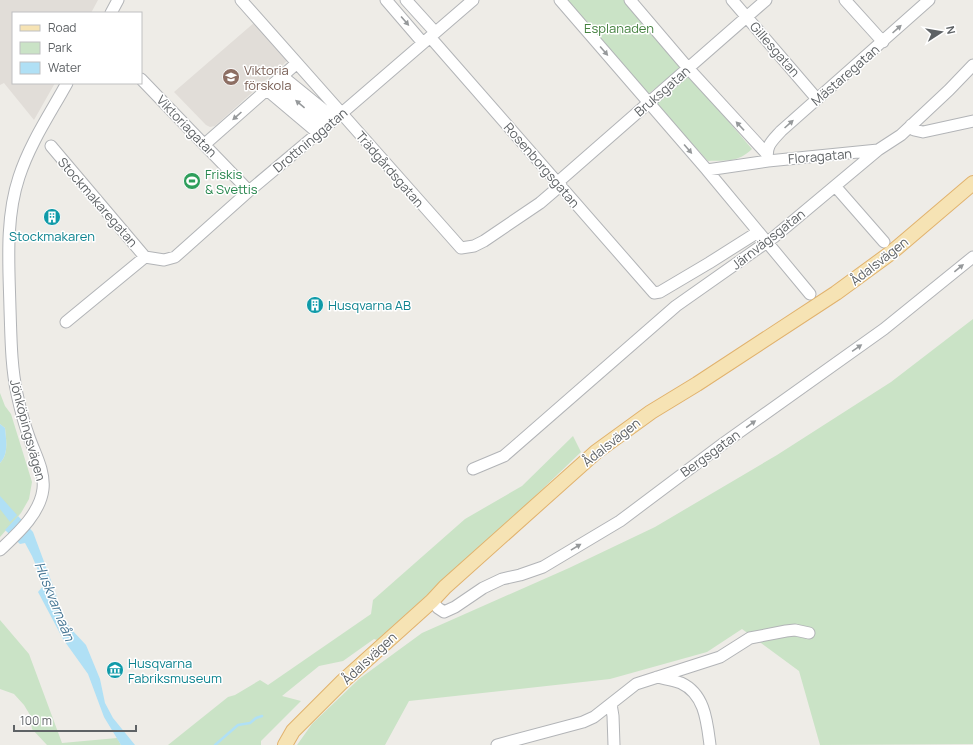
<svg xmlns="http://www.w3.org/2000/svg" width="973" height="745" viewBox="0 0 973 745" font-family="Manrope,sans-serif">
	<rect width="100%" height="100%" fill="#eeece7"/>
	<path fill="#e1ddd8" d="M 0,0 L 98,0 L 91,13 L 13,13 L 13,83 L 55,83 L 34,120 L 4,83 L 0,85 Z
		M 255,22 L 287,59 L 287,61 L 215,126 L 210,127 L 206,125 L 174,92 Z"/>
	<path fill="#cae3c6" d="M 566,0 L 624,0 L 681,68 L 648,94 Z
		M 689,75 L 752,149 C 737,163 727,160 708,161 L 655,103 Z
		M 973,319 L 973,744 L 820,745 L 799,671 L 742,629 L 707,652 L 610,679 L 409,701 L 385,745 L 297,745 L 312,724 L 359,679 L 422,633 L 569,568 L 655,527 L 777,455 L 891,382 Z
		M 0,393 L 5,406 L 11,414 L 32,482 L 29,499 L 21,513 L 0,537 L 0,463 C 9,454 6,439 5,428 L 0,424 Z
		M 573,436 L 581,452 L 505,525 L 377,640 L 374,639 L 343,661 L 319,666 L 282,696 L 301,701 L 261,741 L 261,745 L 168,745 L 228,697 L 235,695 L 260,680 L 268,685 L 371,614 L 373,600 L 465,519 L 522,486 Z
		M 0,620 L 29,654 L 62,743 L 117,738 L 121,745 L 47,745 L 32,729 L 30,715 L 24,705 L 14,694 L 0,689 Z"/>
	<path fill="#b0e0f5" d="M 0,424 L 5,428 C 6,439 9,454 0,463 Z
		M 0,496 L 17,515 L 10,522 L 0,509 Z
		M 18,516 L 33,532 L 56,594 L 59,611 L 71,629 L 86,645 L 100,679 L 105,703 L 113,718 L 135,745 L 121,745 L 104,717 L 88,674 L 63,639 L 38,592 L 44,585 L 32,556 L 25,543 L 20,544 L 5,530 Z"/>
	<g fill="none" stroke-linecap="round" stroke-linejoin="round">
		<path stroke="#b0e0f5" stroke-width="2.5" d="M 215,745 L 238,725 L 250,723 L 256,718 L 262,716"/>
		<g stroke="#b2b4b7" stroke-width="13">
			<path id="minor" d="M 241,0 L 461,248 L 474,246 L 484,241 L 540,203 L 561,185
				M 386,0 L 423,43
				M 406,0 L 435,32
				M 560,0 L 707,170 L 768,161
				M 630,0 L 688,68 L 767,154
				M 732,0 L 817,99
				M 845,0 L 883,42
				M 111,13 L 118,0
				M 430,37 L 654,293 L 660,292 L 709,263 L 758,232
				M 282,76 L 335,119
				M 141,79 L 249,191
				M 274,83 L 327,126
				M 267,90 L 318,133
				M 911,125 L 914,130 L 923,132 L 973,121
				M 205,144 L 297,63
				M 51,146 L 145,257
				M 878,150 L 768,161 C 765,146 772,141 781,131 L 929,0
				M 707,170 L 810,294
				M 558,182 L 766,0
				M 835,186 L 884,242
				M 66,322 L 145,257 L 164,260 L 175,257 L 249,191 L 342,113 L 473,0
				M 473,469 L 504,456 L 676,306 L 774,237 L 878,150 L 901,135 L 949,90 L 973,65
				M 0,550 C 17,534 40,514 43,489 C 45,471 35,454 29,437 C 24,423 20,408 17,394 C 11,366 11,337 10,309 C 9,266 5,219 19,177 C 30,143 50,114 67,83
				M 432,601 L 438,608 L 444,612 L 455,607 L 483,588 L 502,579 L 520,575 L 543,567 L 620,521 L 724,443 L 884,329 L 973,257
				M 657,677 C 665,679 674,680 681,683 C 705,694 707,722 710,745
				M 611,704 L 613,716 L 614,745
				M 497,745 L 583,722 L 594,717 L 636,684 L 720,657 L 750,638 L 786,631 L 795,630 L 809,633"/>
		</g>
		<g stroke="#e1b26d" stroke-width="16">
			<path id="major" d="M 285,745 L 293,731 L 343,681 L 432,601 L 445,587 L 596,452 L 651,412 L 697,384 L 836,293 L 892,252 L 973,183"/>
		</g>
		<use href="#minor" stroke="#fff" stroke-width="11"/>
		<use href="#major" stroke="#f6e3b4" stroke-width="14"/>
	</g>
	<defs><path id="oneway-solid" d="M-6-.8H1V-3.2L6.5 0L1 3.2V.8H-6Z"/></defs>
	<g fill="#96999b">
		<use href="#oneway-solid" transform="translate(405 21) rotate(49)"/>
		<use href="#oneway-solid" transform="translate(897 29) rotate(-42)"/>
		<use href="#oneway-solid" transform="translate(604 51) rotate(49)"/>
		<use href="#oneway-solid" transform="translate(300 104) rotate(-140)"/>
		<use href="#oneway-solid" transform="translate(237 116) rotate(138)"/>
		<use href="#oneway-solid" transform="translate(789 124) rotate(-42)"/>
		<use href="#oneway-solid" transform="translate(740 126) rotate(-133)"/>
		<use href="#oneway-solid" transform="translate(688 149) rotate(49)"/>
		<use href="#oneway-solid" transform="translate(959 268) rotate(-39)"/>
		<use href="#oneway-solid" transform="translate(857 348) rotate(-35)"/>
		<use href="#oneway-solid" transform="translate(751 424) rotate(-36)"/>
		<use href="#oneway-solid" transform="translate(576 547) rotate(-31)"/>
	</g>
	<defs>
		<g id="school-disc" transform="scale(0.9)"><circle r="9.5" fill="#8d6e63" stroke="#fff"/><path d="M0-5L7-2L0 1L-7-2ZM-4 1L0 2.5L4 1V4Q0 6-4 4Z" fill="#fff"/></g>
		<g id="stadium-disc" transform="scale(0.9)"><circle r="9.5" fill="#2e9e5b" stroke="#fff"/><path d="M0-5a6.5 5 0 1 0 0 10a6.5 5 0 1 0 0-10ZM-3.5-1.8h7v3.6h-7Z" fill="#fff"/></g>
		<g id="building-disc" transform="scale(0.9)"><circle r="9.5" fill="#0f9aa8" stroke="#fff"/><path d="M-4-6H4V6H1V3H-1V6H-4ZM-2.5-4.3h1.7v1.8h-1.7ZM.8-4.3h1.7v1.8H.8ZM-2.5-1h1.7V.8h-1.7ZM.8-1h1.7V.8H.8Z" fill="#fff"/></g>
		<g id="museum-disc" transform="scale(0.9)"><circle r="9.5" fill="#0f9aa8" stroke="#fff"/><path d="M0-6L6-3V-2H-6V-3ZM-5-1h2V3h-2ZM-1-1h2V3h-2ZM3-1h2V3H3ZM-6 4H6V6H-6Z" fill="#fff"/></g>
	</defs>
	<g fill-rule="evenodd">
		<use href="#school-disc" x="231" y="77"/>
		<use href="#stadium-disc" x="192" y="181"/>
		<use href="#building-disc" x="52" y="217"/>
		<use href="#building-disc" x="315" y="305"/>
		<use href="#museum-disc" x="115" y="670"/>
	</g>
	<g text-anchor="middle" dominant-baseline="central" stroke-width="3" stroke-linejoin="round" paint-order="stroke">
		<g font-size="13" fill="#458240" stroke="#fff">
			<text x="619" y="28">Esplanaden</text>
		</g>
		<g font-size="13" fill="#5e6265" stroke="#fff">
			<text transform="translate(775 49) rotate(49)">Gillesgatan</text>
			<text transform="translate(845 75) rotate(-41)">Mästaregatan</text>
			<text transform="translate(662 91) rotate(-41)">Bruksgatan</text>
			<text transform="translate(187 126) rotate(46)">Viktoriagatan</text>
			<text transform="translate(310 140) rotate(-40)">Drottninggatan</text>
			<text transform="translate(820 156) rotate(-5)">Floragatan</text>
			<text transform="translate(542 165) rotate(49)">Rosenborgsgatan</text>
			<text transform="translate(390 169) rotate(49)">Trädgårdsgatan</text>
			<text transform="translate(98 202) rotate(49)">Stockmakaregatan</text>
			<text transform="translate(768 239) rotate(-38)">Järnvägsgatan</text>
			<text transform="translate(879 261) rotate(-38)">Ådalsvägen</text>
			<text transform="translate(28 430) rotate(75)">Jönköpingsvägen</text>
			<text transform="translate(611 442) rotate(-38)">Ådalsvägen</text>
			<text transform="translate(710 453) rotate(-36)">Bergsgatan</text>
			<text transform="translate(369 658) rotate(-43)">Ådalsvägen</text>
		</g>
		<g font-size="13" fill="#785e54" stroke="#fff" text-anchor="start">
			<text x="244" y="70">Viktoria<tspan x="244" dy="15">förskola</tspan></text>
		</g>
		<g font-size="13" fill="#27864d" stroke="#fff" text-anchor="start">
			<text x="205" y="174">Friskis<tspan x="205" dy="15">&amp; Svettis</tspan></text>
		</g>
		<g font-size="13" fill="#0d838f" stroke="#fff" text-anchor="start">
			<text x="52" y="236" text-anchor="middle">Stockmakaren</text>
			<text x="328" y="305">Husqvarna AB</text>
			<text x="128" y="663">Husqvarna<tspan x="128" dy="15">Fabriksmuseum</tspan></text>
		</g>
		<g font-size="14" font-style="italic" fill="#477795" stroke="#fff">
			<text transform="translate(55 601) rotate(68)">Huskvarnaån</text>
		</g>
	</g>
	<rect x="12" y="12" width="130" height="72" fill="#ffffff" stroke="#bfc0c1"/>
	<rect x="20" y="25" width="20" height="6" fill="#f6e3b4" stroke="#bfc0c1"/>
	<text x="48" y="32" font-size="12" fill="#5e6265">Road</text>
	<rect x="20" y="42" width="20" height="12" fill="#cae3c6" stroke="#bfc0c1"/>
	<text x="48" y="52" font-size="12" fill="#5e6265">Park</text>
	<rect x="20" y="62" width="20" height="12" fill="#b0e0f5" stroke="#bfc0c1"/>
	<text x="48" y="72" font-size="12" fill="#5e6265">Water</text>
	<g transform="translate(941 32) rotate(78)" stroke="#ffffff" stroke-width="3" paint-order="stroke">
	<path d="M0-3L7 15L0 10L-7 15Z" fill="#5e6265"/>
	<text y="-6" font-size="11" font-weight="bold" text-anchor="middle" fill="#5e6265">N</text>
	</g>
	<path d="M14 725v6h122v-6" fill="none" stroke="#5e6265" stroke-width="2"/>
	<text x="20" y="725" font-size="12" fill="#5e6265" stroke="#ffffff" stroke-width="3" paint-order="stroke">100 m</text>
</svg>
